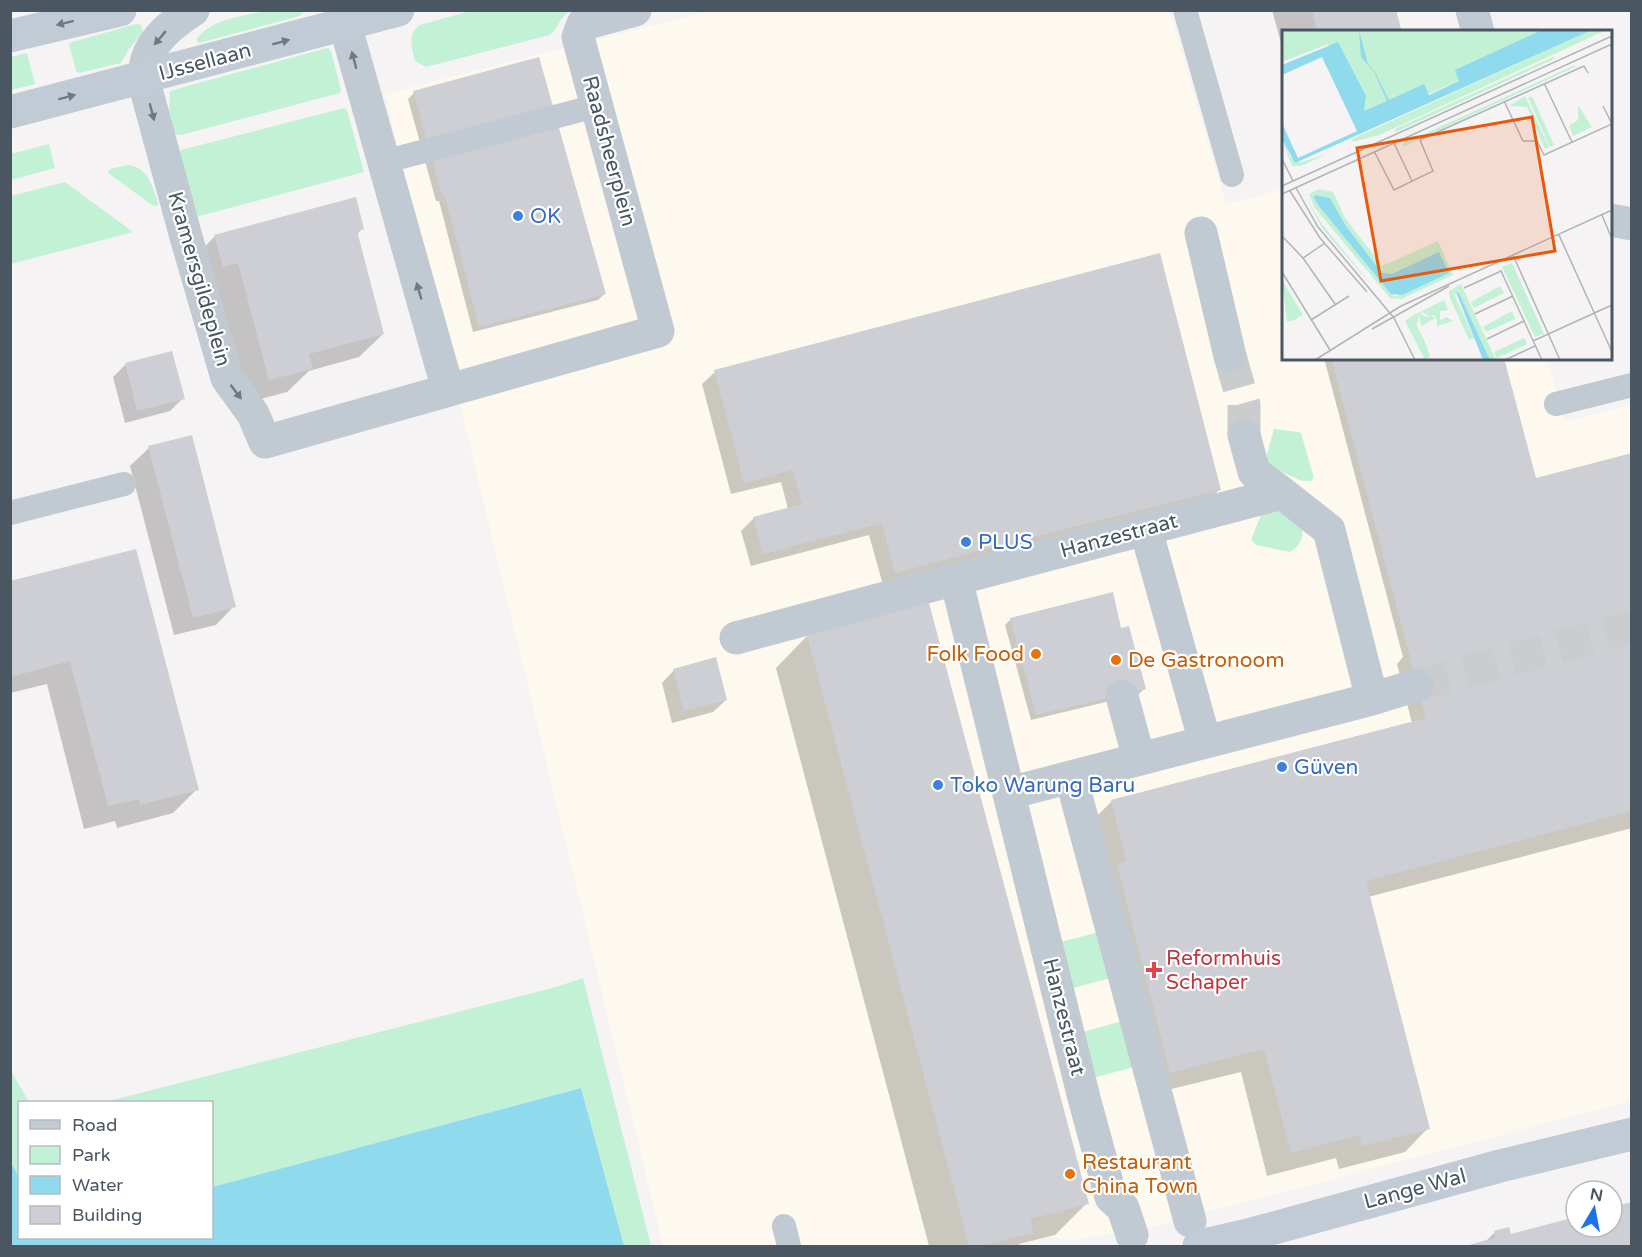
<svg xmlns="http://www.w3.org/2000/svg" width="1642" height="1257" viewBox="0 0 1642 1257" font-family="'Varela Round',sans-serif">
	<rect width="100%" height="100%" fill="#f5f3f3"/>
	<path fill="#fdf9ef" d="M 710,11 L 1169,11 L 1226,204 L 1283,189 L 1284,358 L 1547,359 L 1565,422 L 1631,405 L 1631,1101 L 1146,1228 L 1073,1240 L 1049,1237 L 1012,1246 L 663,1246 L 385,94 Z"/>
	<path fill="#c3f1d5" d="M 474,10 L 572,10 L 572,11 C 559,16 560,26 550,35 L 426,67 L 415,61 C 412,47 407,34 420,25 Z
		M 266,11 L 304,11 L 300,16 L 199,43 L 196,40 C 210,19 243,16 266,11 Z
		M 136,24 L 141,25 L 143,32 L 129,49 L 121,63 L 79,73 L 76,71 L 69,44 L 72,42 Z
		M 327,48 L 330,49 L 331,51 L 341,90 L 340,93 L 181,135 L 174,134 L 169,110 L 170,92 L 173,90 Z
		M 27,53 L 35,84 L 11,90 L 11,57 Z
		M 344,108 L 347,110 L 364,172 L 196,217 L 180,153 L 181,150 Z
		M 49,144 L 55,168 L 11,180 L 11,154 Z
		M 127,165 C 147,166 153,186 158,203 L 158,205 L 154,206 L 152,205 L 108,173 L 109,169 Z
		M 65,182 L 133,232 L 11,264 L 11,196 Z
		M 1274,429 L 1298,432 L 1301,433 L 1313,475 L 1313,479 L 1311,481 L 1302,481 L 1271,467 L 1267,459 L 1267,454 Z
		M 1274,508 L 1302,526 C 1305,537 1299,547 1290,552 L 1256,545 L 1251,540 L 1263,510 Z
		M 1099,932 L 1111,978 L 1065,990 L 1053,944 Z
		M 583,978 L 651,1246 L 624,1246 L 581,1088 L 212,1187 L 212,1102 L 105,1102 L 556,987 Z
		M 1122,1021 L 1134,1067 L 1089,1079 L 1076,1034 Z
		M 10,1069 L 29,1102 L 20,1102 L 19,1178 L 11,1162 Z"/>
	<path fill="#90daee" d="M 581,1088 L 624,1246 L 11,1246 L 11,1162 L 19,1178 L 20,1238 L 212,1238 L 212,1187 Z"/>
	<path fill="#0003" d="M 1272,10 L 1394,10 L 1400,32 L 1284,32 L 1284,54 Z
		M 414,93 L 604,294 L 598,300 L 473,332 L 439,201 L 436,201 L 408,99 Z
		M 363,228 L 356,235 L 383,334 L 359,357 L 309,371 L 287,392 L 246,403 L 192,260 L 215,236 Z
		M 1324,358 L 1503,358 L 1535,480 L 1632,455 L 1632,828 L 1368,897 L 1428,1128 L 1405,1152 L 1339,1169 L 1336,1158 L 1267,1176 L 1241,1072 L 1147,1095 L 1088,825 L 1111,802 L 1412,723 L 1397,664 L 1403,657 Z
		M 125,365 L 183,398 L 170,411 L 125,423 L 113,377 Z
		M 715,372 L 1219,490 L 1207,502 L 883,585 L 869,535 L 751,566 L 741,531 L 754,518 L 788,509 L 781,482 L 731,494 L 702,384 Z
		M 149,448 L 234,606 L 216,625 L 174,635 L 130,466 Z
		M 10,583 L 197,789 L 173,813 L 117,828 L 115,821 L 84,829 L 47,684 L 10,693 Z
		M 1011,619 L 1120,629 L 1145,688 L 1139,694 L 1031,720 L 1005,625 Z
		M 807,636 L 1087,1203 L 1055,1235 L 1019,1244 L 1017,1246 L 929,1246 L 776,668 Z
		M 674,670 L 726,700 L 713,712 L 672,723 L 662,683 Z
		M 1632,1204 L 1632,1246 L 1468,1246 L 1485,1242 L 1494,1233 L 1510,1236 L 1576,1218 L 1576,1227 L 1612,1227 L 1612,1209 Z"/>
	<path fill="#cdcfd5" d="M 1312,10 L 1396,10 L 1402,32 L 1317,32 Z
		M 539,57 L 606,294 L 479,327 L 445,196 L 442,196 L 413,91 Z
		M 356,197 L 364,229 L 357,231 L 384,334 L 309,354 L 313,369 L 269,380 L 238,263 L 223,267 L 214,235 Z
		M 1160,253 L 1221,490 L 982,550 L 895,573 L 882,523 L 763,554 L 753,517 L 802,504 L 793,470 L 744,483 L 714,370 Z
		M 172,351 L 185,399 L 137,411 L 125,363 Z
		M 1331,358 L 1504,358 L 1536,478 L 1632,453 L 1632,811 L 1366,881 L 1430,1129 L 1362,1146 L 1360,1135 L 1291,1153 L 1264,1049 L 1170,1073 L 1117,864 L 1126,862 L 1111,800 L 1426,718 Z
		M 192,435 L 236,607 L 193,618 L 148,446 Z
		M 136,549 L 199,790 L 140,805 L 139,799 L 108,806 L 70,661 L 10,677 L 10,581 Z
		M 1113,592 L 1121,628 L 1129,626 L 1146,689 L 1036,715 L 1010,618 Z
		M 929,603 L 1089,1204 L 1030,1219 L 1033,1233 L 982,1246 L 969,1246 L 807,635 Z
		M 716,657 L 727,700 L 684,711 L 673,669 Z
		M 1632,1202 L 1632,1246 L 1465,1246 L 1495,1238 L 1494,1231 L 1501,1229 L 1509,1227 L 1511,1234 L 1576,1217 L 1576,1227 L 1612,1227 L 1612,1207 Z"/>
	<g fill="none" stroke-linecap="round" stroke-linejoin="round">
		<path stroke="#caccce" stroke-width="33" stroke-dasharray="33 16" stroke-linecap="butt" d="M 1230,356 L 1244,405 L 1244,435
			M 1417,685 L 1632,627"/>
		<path stroke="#c1cad2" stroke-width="24" d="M 1185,10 L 1232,175
			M 383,162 L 596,106
			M 1556,404 L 1632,385
			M 10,513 L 124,484
			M 784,1226 L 789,1246"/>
		<path stroke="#c1cad2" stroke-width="33" d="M 193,10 C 175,22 154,37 147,59 C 145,65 145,71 143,78 L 186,237 L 227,378 L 253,414 L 265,442 L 658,331 L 578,37 L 583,24 L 635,10
			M 341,10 L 448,390
			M 1472,10 L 1478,32
			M 1610,220 L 1632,224
			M 1201,233 L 1230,356
			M 1282,493 L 1329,530 L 1372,699
			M 1146,530 L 1205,742
			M 956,579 L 1282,493 L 1254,472 L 1244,435
			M 736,638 L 956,579 L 1084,1098 L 1111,1197 L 1123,1208 L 1132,1235
			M 1122,696 L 1139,759
			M 1071,777 L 1190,1221
			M 1009,793 L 1372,699 L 1417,685"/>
		<path stroke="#c1cbd6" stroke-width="33" d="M 10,36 L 120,10
			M 10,112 L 398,10
			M 1199,1246 L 1252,1234 L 1500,1166 L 1632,1134"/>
	</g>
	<defs><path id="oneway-solid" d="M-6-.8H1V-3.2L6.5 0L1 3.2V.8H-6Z" transform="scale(1.5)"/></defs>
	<g fill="#6e7984">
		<use href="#oneway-solid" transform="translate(65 23) rotate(166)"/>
		<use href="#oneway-solid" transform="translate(281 42) rotate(-15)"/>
		<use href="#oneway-solid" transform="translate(67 97) rotate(-15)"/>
	</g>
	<g fill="#6e7983">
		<use href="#oneway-solid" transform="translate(160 38) rotate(130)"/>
		<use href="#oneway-solid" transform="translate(354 60) rotate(-105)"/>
		<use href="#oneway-solid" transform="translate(152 112) rotate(75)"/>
		<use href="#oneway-solid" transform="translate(419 291) rotate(-106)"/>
		<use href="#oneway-solid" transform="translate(236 392) rotate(53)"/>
	</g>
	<g fill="#3f7fe0" stroke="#fff" stroke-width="2">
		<circle cx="518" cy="216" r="6"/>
		<circle cx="966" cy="542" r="6"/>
		<circle cx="1282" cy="767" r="6"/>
		<circle cx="938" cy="785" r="6"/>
	</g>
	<g fill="#e8710a" stroke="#fff" stroke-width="2">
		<circle cx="1036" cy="654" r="6"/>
		<circle cx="1116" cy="660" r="6"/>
		<circle cx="1070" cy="1174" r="6"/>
	</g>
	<path fill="#e0444e" stroke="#fff" stroke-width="2" d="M1151 961h6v6h6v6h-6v6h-6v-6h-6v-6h6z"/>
	<g text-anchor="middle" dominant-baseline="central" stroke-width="4.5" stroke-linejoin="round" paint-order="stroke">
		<g font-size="21" fill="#4a5661" stroke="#fff">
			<text transform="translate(205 62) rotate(-15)">IJssellaan</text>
			<text transform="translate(609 151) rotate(75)">Raadsheerplein</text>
			<text transform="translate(199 279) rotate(74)">Kramersgildeplein</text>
			<text transform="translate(1119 536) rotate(-15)">Hanzestraat</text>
			<text transform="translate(1064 1017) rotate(76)">Hanzestraat</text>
			<text transform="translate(1415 1189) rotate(-15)">Lange Wal</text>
		</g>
		<g font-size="21" fill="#366cbe" stroke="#fff" text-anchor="start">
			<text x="530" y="216">OK</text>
			<text x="978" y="542">PLUS</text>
			<text x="1294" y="767">Güven</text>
			<text x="950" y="785">Toko Warung Baru</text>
		</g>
		<g font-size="21" fill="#c56008" stroke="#fff" text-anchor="start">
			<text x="1024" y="654" text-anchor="end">Folk Food</text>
			<text x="1128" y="660">De Gastronoom</text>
			<text x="1082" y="1162">Restaurant<tspan x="1082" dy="24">China Town</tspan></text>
		</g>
		<g font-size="21" fill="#be3a42" stroke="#fff" text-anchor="start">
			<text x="1166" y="958">Reformhuis<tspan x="1166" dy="24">Schaper</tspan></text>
		</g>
	</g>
	<g transform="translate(1282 30)">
		<rect width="330" height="330" fill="#f5f3f3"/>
		<path d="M 0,0 L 295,0 L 81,92 L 46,14 L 0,32 ZM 310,0 L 322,1 L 97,105 L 71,112 L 70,109 ZM 271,27 L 272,29 L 114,102 L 113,99 ZM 293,35 L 293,37 L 121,117 L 120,114 ZM 243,66 L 267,117 L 263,119 L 245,77 L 227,76 ZM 250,66 L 272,115 L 268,117 L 246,68 ZM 296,75 L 310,97 L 291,106 L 287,96 L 296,90 ZM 0,109 L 9,128 L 19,132 L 43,125 L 19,136 L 10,136 ZM 37,159 L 51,162 L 63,188 L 100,236 L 156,211 L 171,245 L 119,269 L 108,268 L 33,178 L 27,164 ZM 35,165 L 48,168 L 64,196 L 100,243 L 110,245 L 157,223 L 120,265 L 112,266 L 36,175 L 31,167 ZM 24,167 L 40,194 L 91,257 L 40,198 ZM 230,233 L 262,304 L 253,307 L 220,237 ZM 0,250 L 21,285 L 12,290 L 5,292 ZM 179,254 L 214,330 L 208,330 L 177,263 L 172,264 L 192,308 L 187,310 L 168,268 L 167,261 ZM 218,256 L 222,263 L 192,278 L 189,272 ZM 162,270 L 166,280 L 158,281 L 158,290 L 165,287 L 171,291 L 155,296 L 155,289 L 152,285 L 145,286 L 146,280 L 144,285 L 142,282 L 137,284 L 145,287 L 150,286 L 153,288 L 139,296 L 137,284 L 135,295 L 130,286 ZM 230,281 L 233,289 L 204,302 L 201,297 ZM 130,286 L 144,314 L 148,327 L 143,330 L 123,291 ZM 242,308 L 245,314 L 215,328 L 212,322 Z" fill="#c3f1d5" fill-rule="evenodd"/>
		<path d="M 77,0 L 86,34 L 93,42 L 107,70 L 142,54 L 147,65 L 177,51 L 173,40 L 260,0 L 310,0 L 13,133 L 0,109 L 0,93 L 16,128 L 75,101 L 40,27 L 0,45 L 0,35 L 56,12 L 84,66 L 82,81 L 105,71 L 92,42 L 79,27 ZM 34,165 L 48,168 L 64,196 L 100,243 L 110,244 L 157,222 L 167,243 L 120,265 L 109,264 L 36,175 L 31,167 ZM 174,262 L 177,263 L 208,330 L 201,330 Z" fill="#90daee"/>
		<path fill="none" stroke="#b1b4b9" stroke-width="1.5" d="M 262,53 L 290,112M 222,71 L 241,111 L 255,111 L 262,125 L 330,94 L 321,76M 111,111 L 130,151M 92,121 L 112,160 L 151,141 L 138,110 L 302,36 L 306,43M 0,129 L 11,151M 0,156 L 330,6M 14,158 L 36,197 L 112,288 L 133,330M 8,161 L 38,208 L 85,262M 0,164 L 330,14M 320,185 L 330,209M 277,205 L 330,322M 0,206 L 21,228 L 43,213M 231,225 L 278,330M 21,228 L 53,274M 0,242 L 48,320M 182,258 L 219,241 L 260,330M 193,284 L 231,266M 29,290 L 67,266M 90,299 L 167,256M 205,309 L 242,291M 251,311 L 330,275M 33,330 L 119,276 L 330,180M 223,330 L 253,316"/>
		<path fill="#e8590c" fill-opacity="0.15" stroke="#e8590c" stroke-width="3" d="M 250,87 L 273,221 L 99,251 L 75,118 Z"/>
		<rect width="330" height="330" fill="none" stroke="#4a5661" stroke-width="3"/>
	</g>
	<rect width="1642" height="1257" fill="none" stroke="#4a5661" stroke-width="24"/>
	<rect x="18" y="1101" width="195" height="138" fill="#ffffff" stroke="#b7bbc0" stroke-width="1.5"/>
	<rect x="30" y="1120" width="30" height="9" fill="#c1cbd6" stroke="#b7bbc0" stroke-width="1.5"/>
	<text x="72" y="1131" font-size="18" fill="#4a5661">Road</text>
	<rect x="30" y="1146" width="30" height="18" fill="#c3f1d5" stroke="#b7bbc0" stroke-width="1.5"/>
	<text x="72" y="1161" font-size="18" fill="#4a5661">Park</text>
	<rect x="30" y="1176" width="30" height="18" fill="#90daee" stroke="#b7bbc0" stroke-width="1.5"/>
	<text x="72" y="1191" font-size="18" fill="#4a5661">Water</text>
	<rect x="30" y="1206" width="30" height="18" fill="#cdcfd5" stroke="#b7bbc0" stroke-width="1.5"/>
	<text x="72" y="1221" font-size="18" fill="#4a5661">Building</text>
	<g transform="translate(1594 1209) rotate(10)"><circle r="28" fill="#ffffff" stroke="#b7bbc0" stroke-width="1.5"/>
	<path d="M0-4.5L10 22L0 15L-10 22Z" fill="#1a73e8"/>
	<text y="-9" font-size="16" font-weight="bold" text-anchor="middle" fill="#4a5661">N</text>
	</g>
</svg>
